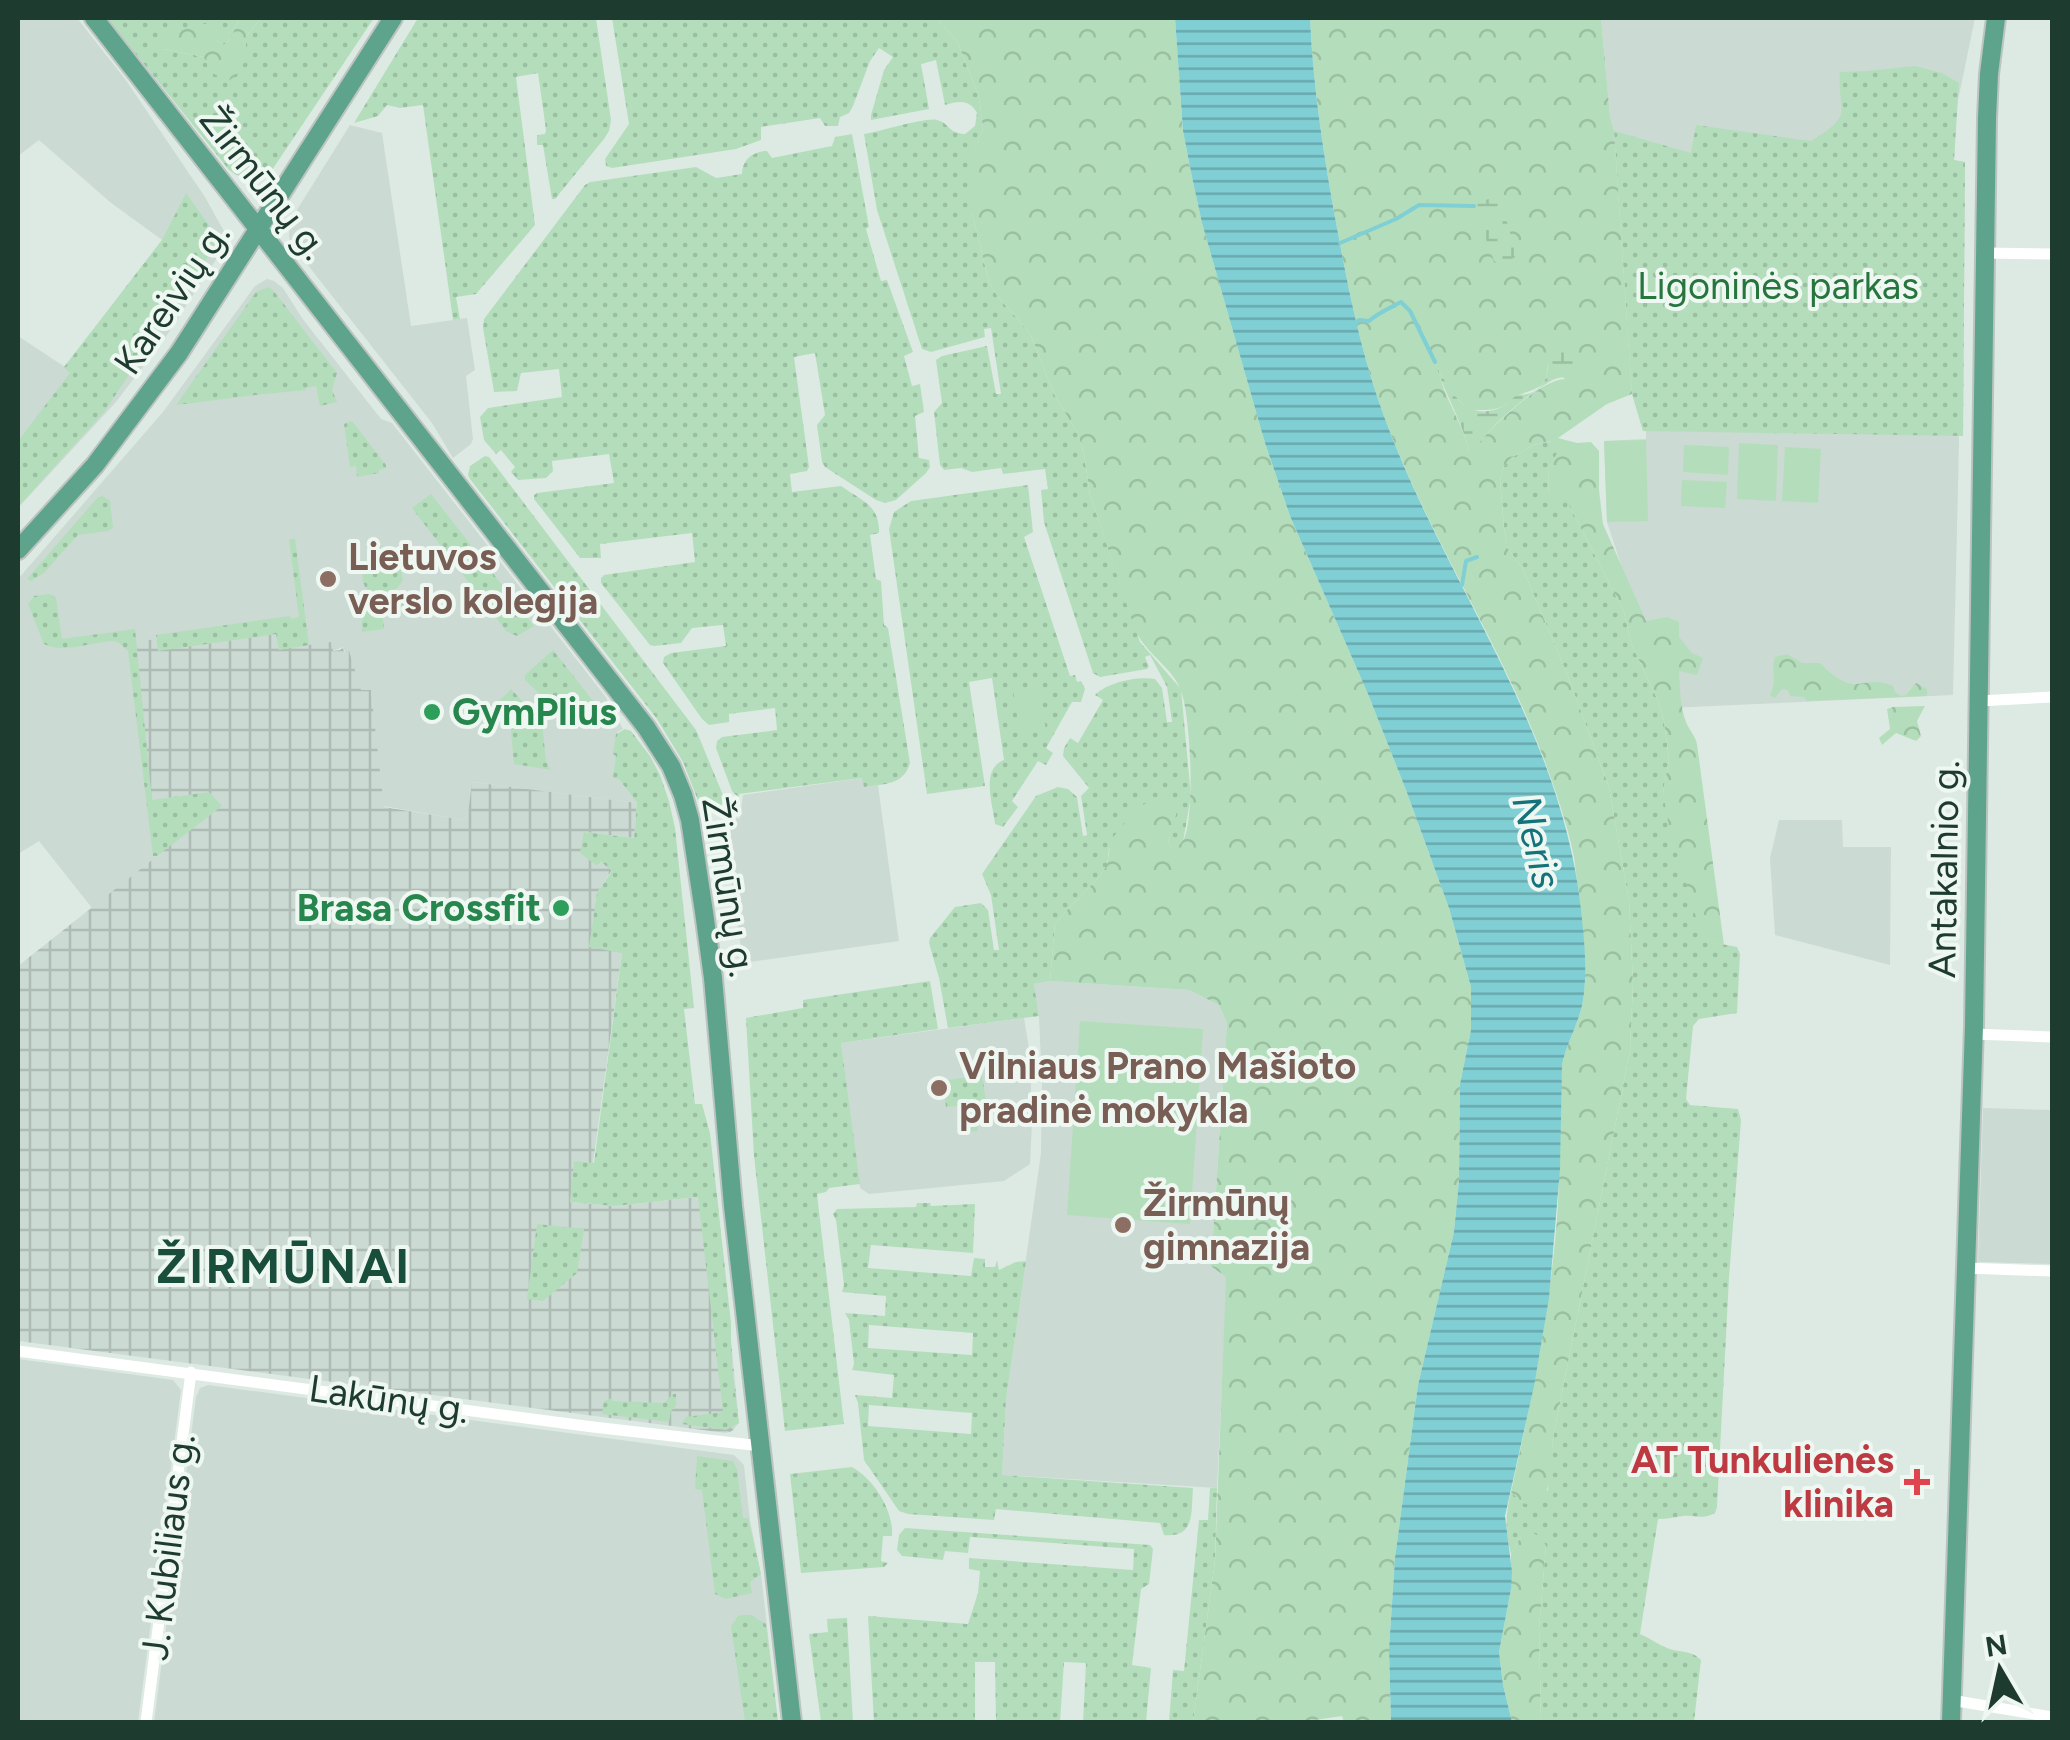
<svg xmlns="http://www.w3.org/2000/svg" width="2070" height="1740" viewBox="0 0 2070 1740" font-family="Figtree,sans-serif">
	<defs>
		<pattern id="industrial-grid" width="8" height="8" patternUnits="userSpaceOnUse" patternTransform="scale(2.5)"><rect width="8" height="8" fill="#cbdad2"/><path d="M0 4h8M4 0v8" fill="none" stroke="#aebcb5"/></pattern>
		<pattern id="grass-dots" width="8" height="8" patternUnits="userSpaceOnUse" patternTransform="scale(2.5)"><rect width="8" height="8" fill="#b4debb"/><path d="M2 2h.1M6 6h.1" fill="none" stroke="#9abfa1" stroke-width="1.8" stroke-linecap="round"/></pattern>
		<pattern id="forest-crowns" width="20" height="18" patternUnits="userSpaceOnUse" patternTransform="scale(2.5)"><rect width="20" height="18" fill="#b4debb"/><path d="M2 6a3 3 0 1 1 6 0M12 15a3 3 0 1 1 6 0" fill="none" stroke="#9abfa1"/></pattern>
		<pattern id="wetland-marsh" width="20" height="14" patternUnits="userSpaceOnUse" patternTransform="scale(2.5)"><rect width="20" height="14" fill="#b4debb"/><path d="M1 5h8M5 5V1M11 12h8M15 12V8" fill="none" stroke="#9abfa1"/></pattern>
		<pattern id="water-rules" width="6" height="5" patternUnits="userSpaceOnUse" patternTransform="scale(2.5)"><rect width="6" height="5" fill="#80cfd5"/><path d="M0 2.5h6" fill="none" stroke="#68a9ad"/></pattern>
	</defs>
	<rect width="100%" height="100%" fill="#ddeae3"/>
	<path fill="#cbdad2" d="M 18,18 L 77,18 L 125,79 L 205,197 L 225,233 L 224,241 L 219,255 L 167,335 L 116,402 L 18,508 L 18,336 L 65,367 L 162,240 L 110,202 L 39,140 L 18,156 Z
		M 1601,18 L 1975,18 L 1956,110 L 1954,160 L 1965,162 L 1963,436 L 1959,436 L 1959,443 L 1953,695 L 1668,708 L 1607,522 L 1604,441 L 1646,439 L 1646,431 L 1643,431 L 1632,394 L 1614,131 L 1610,116 Z
		M 350,125 L 382,133 L 411,326 L 467,318 L 475,370 L 466,376 L 473,439 L 471,444 L 453,458 L 432,423 L 292,245 L 289,237 L 290,221 Z
		M 267,279 L 274,281 L 283,288 L 302,318 L 381,419 L 392,423 L 605,696 L 623,729 L 617,732 L 616,756 L 619,779 L 637,803 L 473,782 L 468,814 L 464,820 L 383,806 L 371,690 L 361,691 L 343,647 L 333,651 L 309,645 L 306,618 L 157,856 L 92,908 L 39,841 L 18,854 L 18,579 L 163,412 L 255,286 Z
		M 863,778 L 865,787 L 878,785 L 899,941 L 743,963 L 723,820 L 740,818 L 743,795 Z
		M 1779,820 L 1842,820 L 1843,847 L 1891,847 L 1890,965 L 1775,935 L 1770,858 Z
		M 1050,981 L 1189,990 L 1219,1005 L 1227,1023 L 1211,1265 L 1227,1277 L 1217,1488 L 1002,1475 L 1006,1400 L 1041,1153 L 1042,1085 L 1039,1016 L 1034,984 Z
		M 1024,1018 L 1030,1054 L 1032,1122 L 1030,1164 L 1004,1181 L 869,1194 L 860,1188 L 841,1043 Z
		M 1983,1108 L 2052,1110 L 2052,1264 L 1978,1262 Z
		M 18,1359 L 173,1380 L 181,1390 L 138,1722 L 18,1722 Z
		M 208,1385 L 734,1455 L 744,1465 L 750,1521 L 761,1574 L 778,1722 L 154,1722 L 196,1397 L 200,1388 Z"/>
	<path fill="url(#industrial-grid)" d="M 306,618 L 309,645 L 331,642 L 333,651 L 340,650 L 343,647 L 344,652 L 349,651 L 361,690 L 371,690 L 384,807 L 464,820 L 468,814 L 472,782 L 637,803 L 634,838 L 584,832 L 598,866 L 600,862 L 612,870 L 597,893 L 622,952 L 593,1163 L 570,1202 L 615,1206 L 717,1195 L 739,1423 L 732,1431 L 726,1433 L 18,1341 L 18,966 L 157,856 L 135,642 Z"/>
	<path fill="url(#grass-dots)" fill-rule="evenodd" d="M 107,18 L 240,18 L 230,39 L 224,45 L 217,41 L 163,49 L 204,57 L 246,37 L 261,18 L 374,18 L 270,173 C 254,182 243,180 229,170 Z
		M 418,18 L 596,18 L 611,120 L 609,131 L 604,139 L 555,199 L 552,199 L 543,145 L 537,145 L 537,135 L 545,134 L 546,130 L 538,73 L 516,77 L 535,225 L 476,294 L 456,297 L 460,319 L 453,320 L 423,105 L 400,108 L 387,105 L 378,116 L 354,123 Z
		M 612,18 L 936,18 L 957,41 L 979,97 L 983,128 L 972,158 L 972,213 L 989,282 L 998,297 L 1030,333 L 1054,394 L 1078,434 L 1084,454 L 1090,495 L 1140,642 L 1181,689 L 1191,796 L 1183,842 L 1173,851 L 1168,842 L 1176,813 L 1109,849 L 1107,866 L 1101,875 L 1055,923 L 1050,981 L 1034,984 L 1039,1016 L 948,1028 L 939,978 L 929,943 L 930,938 L 955,907 L 981,903 L 988,910 L 994,950 L 999,950 L 991,895 L 982,874 L 1036,796 L 1058,787 L 1068,789 L 1077,797 L 1083,836 L 1087,835 L 1081,796 L 1089,788 L 1063,756 L 1064,748 L 1070,738 L 1078,743 L 1103,700 L 1095,695 C 1108,682 1138,676 1155,679 L 1162,688 L 1167,722 L 1172,722 L 1167,687 L 1150,655 L 1145,657 L 1149,667 L 1147,669 L 1100,677 L 1093,673 L 1044,522 L 1041,490 L 1048,489 L 1045,469 L 1003,474 L 1001,468 L 972,472 L 961,468 L 944,470 L 940,465 L 934,412 L 942,403 L 936,360 L 942,356 L 987,346 L 996,394 L 1001,394 L 991,328 L 984,329 L 985,337 L 931,352 L 922,349 L 877,210 L 864,134 C 879,132 926,117 937,120 C 950,123 947,133 965,134 L 975,126 L 977,113 C 969,99 959,101 945,105 L 936,60 L 921,64 L 929,109 L 871,120 L 871,115 L 884,70 L 893,57 L 879,48 L 870,61 L 853,106 L 849,113 L 840,117 L 838,126 L 825,126 L 820,118 L 761,127 L 761,140 L 736,149 L 612,168 L 606,166 L 605,159 L 629,124 Z
		M 1915,66 L 1942,73 L 1959,83 L 1954,160 L 1965,162 L 1963,436 L 1643,431 L 1632,394 L 1614,131 L 1691,153 L 1696,125 L 1811,141 C 1856,113 1837,115 1840,72 L 1867,71 Z
		M 852,134 L 869,227 L 866,229 L 881,281 L 887,280 L 913,352 L 904,356 L 912,386 L 920,384 L 924,412 L 915,416 L 919,458 L 929,460 L 930,467 L 926,473 L 896,500 L 885,503 L 876,500 L 825,467 L 822,462 L 817,425 L 825,415 L 815,353 L 794,357 L 809,467 L 807,471 L 790,474 L 792,492 L 841,486 C 862,501 880,505 879,533 L 870,535 L 876,579 L 881,581 L 884,625 L 888,628 L 910,763 C 904,785 884,784 864,787 L 862,778 L 739,794 L 739,798 L 732,791 L 716,748 L 717,741 L 722,737 L 777,730 L 775,708 L 729,714 L 729,722 L 709,725 L 702,719 L 663,663 L 664,657 L 671,653 L 726,646 L 723,625 L 692,628 L 681,643 L 654,646 L 650,645 L 601,583 L 601,578 L 604,575 L 695,562 L 692,533 L 600,544 L 601,558 L 580,558 L 534,499 L 534,495 L 537,493 L 614,483 L 609,454 L 552,461 L 553,471 L 546,478 L 518,480 L 511,472 L 515,467 L 501,450 L 496,454 L 484,440 L 480,417 L 488,408 L 562,397 L 559,369 L 521,373 L 517,391 L 494,392 L 483,328 L 484,319 L 585,185 L 590,182 L 696,167 L 716,178 L 742,174 C 742,160 753,151 767,151 L 772,158 L 832,146 L 835,137 Z
		M 186,193 L 215,234 L 214,248 L 166,316 L 146,353 L 126,379 L 105,411 L 18,507 L 18,441 L 70,373 L 64,367 L 162,240 Z
		M 268,287 L 273,290 L 337,373 L 332,390 L 337,402 L 320,406 L 316,386 L 306,388 L 306,390 L 265,394 L 176,405 L 256,292 Z
		M 352,421 L 386,465 L 386,468 L 379,470 L 379,473 L 357,477 L 356,466 L 350,467 L 344,424 Z
		M 1552,441 L 1558,453 L 1549,468 L 1548,495 L 1568,503 L 1624,612 L 1631,643 L 1659,703 L 1664,721 L 1669,759 L 1663,793 L 1706,941 L 1737,947 L 1740,954 L 1737,1013 L 1699,1019 L 1693,1026 L 1686,1099 L 1690,1105 L 1738,1109 L 1741,1120 L 1729,1278 L 1717,1507 L 1715,1513 C 1703,1520 1695,1515 1683,1516 C 1675,1517 1667,1519 1658,1519 L 1640,1634 C 1650,1638 1660,1646 1670,1649 C 1683,1653 1691,1650 1701,1660 L 1694,1722 L 1541,1722 L 1539,1628 L 1546,1546 L 1522,1535 L 1511,1554 C 1505,1531 1505,1515 1511,1492 L 1523,1503 L 1548,1490 L 1553,1438 L 1630,1051 L 1633,983 L 1629,901 L 1609,787 L 1567,674 L 1523,569 L 1508,549 L 1504,528 L 1500,480 L 1504,466 L 1511,458 L 1533,445 Z
		M 485,456 L 489,457 L 696,730 L 723,795 C 725,804 720,809 712,811 L 699,803 L 683,762 L 657,719 L 470,479 L 468,475 L 470,466 Z
		M 1028,485 L 1033,532 L 1024,537 L 1070,676 L 1075,675 L 1077,682 L 1081,681 L 1085,689 L 1081,702 L 1072,702 L 1046,748 L 1053,753 L 1046,765 L 1038,761 L 1012,801 L 1018,807 L 1003,827 L 995,824 C 993,804 980,769 1004,760 L 992,678 L 969,682 L 985,786 L 927,794 L 889,529 L 894,512 L 911,501 Z
		M 431,494 L 534,626 L 517,636 L 506,631 L 412,508 Z
		M 103,496 L 110,501 L 113,528 L 108,531 L 78,535 L 44,573 L 31,581 L 27,579 L 98,497 Z
		M 289,539 L 295,539 L 309,645 L 279,650 L 276,634 L 158,651 L 156,635 L 290,616 L 291,619 L 299,617 Z
		M 378,544 L 401,570 L 403,581 L 396,589 C 388,590 377,595 370,591 C 353,581 369,552 378,544 Z
		M 50,594 L 56,598 L 62,639 L 135,629 L 152,800 L 209,792 L 222,806 L 157,856 L 153,856 L 128,651 L 118,642 L 112,641 C 91,642 62,654 44,644 L 28,604 L 34,596 Z
		M 429,594 L 435,595 L 436,605 L 382,612 L 384,629 L 362,632 C 358,594 400,599 429,594 Z
		M 553,650 L 601,711 L 600,712 L 553,707 L 525,680 L 525,675 Z
		M 511,689 L 542,722 L 546,762 L 551,770 L 514,764 L 509,710 L 500,708 L 499,701 Z
		M 625,729 L 631,731 L 650,756 L 660,775 L 669,801 L 675,828 L 694,1008 L 684,1009 L 695,1104 L 702,1104 L 710,1133 L 731,1323 L 731,1360 L 739,1423 L 726,1430 L 682,1424 L 686,1417 L 723,1412 L 698,1197 L 615,1206 L 570,1202 L 574,1161 L 594,1163 L 622,953 L 589,947 L 597,893 L 612,871 L 601,862 L 597,866 L 580,853 L 584,832 L 634,838 L 637,803 L 619,779 L 613,778 L 616,756 L 613,754 L 616,734 Z
		M 930,981 L 938,1029 L 841,1043 L 860,1184 L 829,1188 L 826,1192 L 817,1194 L 844,1424 L 785,1431 L 754,1156 L 746,1018 L 803,1008 L 803,1000 Z
		M 982,1075 L 986,1101 L 974,1104 L 978,1131 L 961,1133 L 957,1106 L 946,1107 L 942,1081 Z
		M 917,1203 L 930,1203 L 931,1206 L 975,1204 L 973,1253 L 871,1245 L 868,1268 L 971,1276 L 974,1258 L 985,1259 L 985,1267 L 995,1267 L 997,1260 L 999,1270 L 1016,1262 L 1026,1261 L 1006,1400 L 1002,1475 L 1193,1488 C 1191,1511 1196,1538 1164,1535 L 1160,1523 L 996,1509 L 994,1520 L 908,1514 L 899,1511 L 864,1460 L 858,1403 L 855,1395 L 892,1398 L 894,1375 L 852,1370 L 854,1364 L 849,1320 L 845,1313 L 885,1316 L 886,1296 L 842,1292 L 844,1285 L 836,1220 L 833,1214 L 837,1209 L 916,1207 ZM 869,1325 L 973,1333 L 972,1355 L 868,1348 ZM 869,1405 L 972,1413 L 971,1434 L 868,1426 Z
		M 537,1224 L 584,1229 L 577,1273 L 543,1301 L 527,1299 Z
		M 673,1394 L 676,1394 L 676,1406 L 671,1411 L 669,1422 L 602,1414 L 604,1401 L 612,1398 L 613,1401 L 664,1403 Z
		M 697,1456 L 733,1461 L 737,1469 L 743,1518 L 748,1518 L 761,1574 L 750,1582 L 752,1593 L 726,1599 L 715,1594 L 702,1490 L 695,1489 Z
		M 852,1467 C 874,1479 894,1511 892,1536 L 883,1536 L 881,1561 L 888,1563 L 884,1567 L 801,1573 L 790,1474 Z
		M 1210,1488 L 1217,1488 L 1215,1561 L 1193,1722 L 1169,1722 L 1173,1670 L 1184,1671 L 1199,1520 L 1208,1520 Z
		M 905,1528 L 1150,1545 L 1153,1549 L 1149,1584 L 1141,1589 L 1132,1665 L 1151,1668 L 1146,1722 L 1083,1722 L 1086,1663 L 1064,1662 L 1060,1722 L 996,1722 L 995,1662 L 975,1662 L 975,1722 L 874,1722 L 868,1616 L 968,1624 L 978,1593 L 980,1571 L 969,1569 L 969,1558 L 1133,1570 L 1134,1549 L 970,1537 L 968,1553 L 945,1551 L 943,1560 L 902,1556 L 897,1550 L 899,1535 Z
		M 743,1615 L 751,1615 L 766,1624 L 778,1722 L 745,1722 L 731,1626 L 738,1616 Z
		M 847,1618 L 853,1722 L 821,1722 L 809,1634 L 828,1632 L 827,1619 Z"/>
	<path fill="url(#forest-crowns)" fill-rule="evenodd" d="M 240,18 L 261,18 L 246,37 L 246,59 L 237,75 L 228,81 L 210,72 L 204,57 L 163,49 L 159,43 L 160,33 L 214,22 L 220,29 L 217,41 L 224,45 L 230,39 Z
		M 936,18 L 1175,18 L 1183,131 L 1192,177 L 1202,223 L 1265,443 L 1290,516 L 1368,694 L 1406,790 L 1449,908 L 1471,987 L 1471,1030 L 1460,1084 L 1459,1180 L 1454,1232 L 1418,1385 L 1395,1558 L 1389,1649 L 1391,1722 L 1344,1722 L 1342,1716 L 1308,1721 L 1307,1722 L 1193,1722 L 1215,1561 L 1226,1277 L 1211,1266 L 1227,1023 L 1219,1005 L 1189,990 L 1050,981 L 1055,923 L 1101,875 L 1107,865 L 1111,840 L 1135,810 L 1154,798 L 1164,797 C 1183,815 1174,820 1168,842 L 1173,850 C 1178,846 1181,844 1184,839 C 1195,813 1191,718 1181,691 C 1173,667 1145,654 1135,629 L 1090,495 L 1084,454 L 1078,434 L 1054,394 L 1030,333 L 998,297 L 989,282 L 972,213 L 972,157 L 983,128 L 979,97 L 957,41 Z
		M 1310,18 L 1601,18 L 1610,116 L 1614,131 L 1632,394 L 1607,404 L 1558,438 L 1577,443 L 1591,442 L 1599,451 L 1599,490 L 1603,524 L 1646,621 L 1667,617 L 1679,622 L 1679,637 L 1692,653 L 1703,658 L 1697,675 L 1679,671 C 1680,688 1680,706 1686,722 C 1689,730 1695,735 1697,744 L 1724,945 L 1705,941 L 1700,931 L 1668,821 L 1663,793 L 1669,759 L 1664,721 L 1659,703 L 1631,643 L 1624,612 L 1568,503 L 1548,496 L 1549,468 L 1557,453 L 1551,441 L 1533,445 L 1511,458 L 1504,466 L 1500,480 L 1504,528 L 1508,549 L 1523,569 L 1567,674 L 1609,787 L 1629,901 L 1633,983 L 1630,1051 L 1553,1438 C 1551,1461 1556,1494 1532,1506 L 1523,1503 L 1511,1492 C 1531,1401 1550,1311 1557,1219 C 1561,1168 1558,1116 1562,1065 C 1567,1040 1582,1019 1584,993 C 1586,968 1582,942 1580,917 C 1578,897 1577,877 1574,857 C 1568,827 1558,798 1548,770 C 1504,648 1430,540 1385,419 C 1362,357 1349,293 1337,228 C 1324,158 1313,88 1310,18 ZM 1548,364 L 1565,379 C 1538,380 1489,430 1472,451 L 1469,450 C 1462,421 1443,397 1438,368 L 1450,392 L 1470,410 C 1481,410 1493,411 1504,406 C 1509,404 1512,398 1517,396 C 1536,387 1547,391 1548,364 Z
		M 1787,654 L 1802,663 L 1820,663 C 1858,702 1860,672 1893,686 L 1895,692 L 1901,696 L 1906,695 L 1916,683 L 1927,689 L 1927,696 L 1807,701 L 1804,697 L 1790,696 L 1788,690 L 1782,689 L 1775,698 L 1770,695 C 1778,678 1770,673 1775,657 Z
		M 1925,706 L 1917,721 L 1921,736 L 1916,741 L 1896,733 L 1882,745 L 1879,738 L 1890,729 L 1887,709 L 1893,707 Z
		M 1531,1532 L 1541,1537 L 1546,1546 L 1539,1628 L 1541,1722 L 1512,1722 L 1503,1685 L 1499,1652 L 1511,1589 L 1511,1554 L 1522,1535 Z"/>
	<path fill="url(#wetland-marsh)" d="M 1494,198 C 1508,213 1510,236 1516,255 L 1514,258 L 1498,263 L 1494,261 L 1474,206 L 1480,201 Z
		M 1570,346 L 1576,358 L 1578,371 C 1568,380 1559,375 1549,382 C 1521,399 1492,425 1472,452 L 1469,450 C 1461,419 1444,393 1435,362 C 1449,390 1466,425 1504,406 C 1509,404 1511,398 1516,396 C 1520,394 1526,395 1531,393 C 1549,385 1548,370 1549,353 L 1560,347 Z"/>
	<path fill="#b4debb" d="M 1646,440 L 1648,521 L 1607,522 L 1604,441 Z
		M 1739,443 L 1778,445 L 1776,501 L 1737,499 Z
		M 1684,445 L 1729,447 L 1728,475 L 1683,472 Z
		M 1785,447 L 1821,449 L 1818,503 L 1782,501 Z
		M 1682,480 L 1727,482 L 1725,508 L 1681,506 Z
		M 1039,686 L 1046,731 L 1020,735 L 1013,690 Z
		M 1080,1021 L 1203,1029 L 1190,1224 L 1067,1215 Z"/>
	<path fill="url(#water-rules)" d="M 1175,18 L 1310,18 C 1313,88 1324,158 1337,228 C 1349,293 1362,357 1385,419 C 1446,585 1562,729 1581,910 C 1584,937 1587,965 1584,993 C 1582,1019 1567,1040 1562,1065 L 1560,1169 L 1549,1298 L 1534,1386 L 1505,1516 L 1512,1572 L 1511,1589 L 1499,1652 L 1503,1685 L 1512,1722 L 1391,1722 L 1389,1649 L 1395,1558 L 1418,1385 L 1454,1232 L 1459,1180 L 1460,1084 L 1471,1030 L 1471,987 L 1449,908 L 1406,790 L 1368,694 L 1290,516 L 1265,443 L 1202,223 L 1192,177 L 1183,131 Z"/>
	<g fill="none" stroke-linecap="round" stroke-linejoin="round">
		<path stroke="#80cfd5" stroke-width="4" d="M 1340,243 L 1396,219 L 1419,205 L 1474,206
			M 1356,323 L 1359,320 L 1369,321 C 1378,313 1390,308 1401,302 L 1410,311 L 1435,362
			M 1462,585 L 1466,561 L 1477,557"/>
		<g stroke="#bcc4c1" stroke-width="22">
			<path id="primary" d="M 94,18 L 646,727 L 671,766 L 683,795 L 690,820 L 704,912 L 713,978 L 733,1206 L 792,1722
				M 18,550 L 95,465 L 179,353 L 393,18
				M 1951,1722 L 1974,1026 L 1987,118 L 1989,74 L 1996,18"/>
		</g>
		<path stroke="#fff" stroke-width="11" d="M 1984,253 L 2052,254
			M 1979,701 L 2052,697
			M 1973,1034 L 2052,1037
			M 1965,1268 L 2052,1271
			M 18,1351 L 593,1427 L 761,1446
			M 1951,1700 L 2052,1717
			M 146,1722 L 191,1372"/>
		<use href="#primary" stroke="#5ea48c" stroke-width="18"/>
	</g>
	<g fill="#8d6e63" stroke="#eef7f1" stroke-width="4">
		<circle cx="328" cy="579" r="10"/>
		<circle cx="939" cy="1088" r="10"/>
		<circle cx="1123" cy="1225" r="10"/>
	</g>
	<g fill="#2e9e5b" stroke="#eef7f1" stroke-width="4">
		<circle cx="432" cy="712" r="10"/>
		<circle cx="561" cy="908" r="10"/>
	</g>
	<path fill="#e0444e" stroke="#eef7f1" stroke-width="4" d="M1912 1467h10v10h10v10h-10v10h-10v-10h-10v-10h10z"/>
	<g text-anchor="middle" dominant-baseline="central" stroke-width="8" stroke-linejoin="round" paint-order="stroke">
		<g font-size="38" fill="#1e3b30" stroke="#eef7f1">
			<text transform="translate(264 183) rotate(52)">Žirmūnų g.</text>
			<text transform="translate(172 298) rotate(-56)">Kareivių g.</text>
			<text transform="translate(1944 869) rotate(-89)">Antakalnio g.</text>
			<text transform="translate(729 887) rotate(81)">Žirmūnų g.</text>
			<text transform="translate(389 1399) rotate(8)">Lakūnų g.</text>
			<text transform="translate(168 1547) rotate(-83)">J. Kubiliaus g.</text>
		</g>
		<g font-size="38" fill="#25753d" stroke="#eef7f1">
			<text x="1778" y="286">Ligoninės parkas</text>
		</g>
		<g font-size="38" font-weight="bold" fill="#785e54" stroke="#eef7f1" text-anchor="start">
			<text x="348" y="557">Lietuvos<tspan x="348" dy="44">verslo kolegija</tspan></text>
			<text x="959" y="1066">Vilniaus Prano Mašioto<tspan x="959" dy="44">pradinė mokykla</tspan></text>
			<text x="1143" y="1203">Žirmūnų<tspan x="1143" dy="44">gimnazija</tspan></text>
		</g>
		<g font-size="38" font-weight="bold" fill="#27864d" stroke="#eef7f1" text-anchor="start">
			<text x="452" y="712">GymPlius</text>
			<text x="541" y="908" text-anchor="end">Brasa Crossfit</text>
		</g>
		<g font-size="38" font-weight="bold" fill="#be3a42" stroke="#eef7f1" text-anchor="end">
			<text x="1894" y="1460">AT Tunkulienės<tspan x="1894" dy="44">klinika</tspan></text>
		</g>
		<g font-size="40" font-style="italic" fill="#14727b" stroke="#eef7f1">
			<text transform="translate(1537 842) rotate(76)">Neris</text>
		</g>
		<g font-size="48" font-weight="bold" letter-spacing="2.5" fill="#194e3c" stroke="#eef7f1">
			<text x="284" y="1266">ŽIRMŪNAI</text>
		</g>
	</g>
	<rect width="2070" height="1740" fill="none" stroke="#1e3b30" stroke-width="40"/>
	<g transform="translate(2000 1670) rotate(351)" stroke="#eef7f1" stroke-width="8" paint-order="stroke">
	<path d="M0-8L18 38L0 25L-18 38Z" fill="#1e3b30"/>
	<text y="-15" font-size="28" font-weight="bold" text-anchor="middle" fill="#1e3b30">N</text>
	</g>
</svg>
